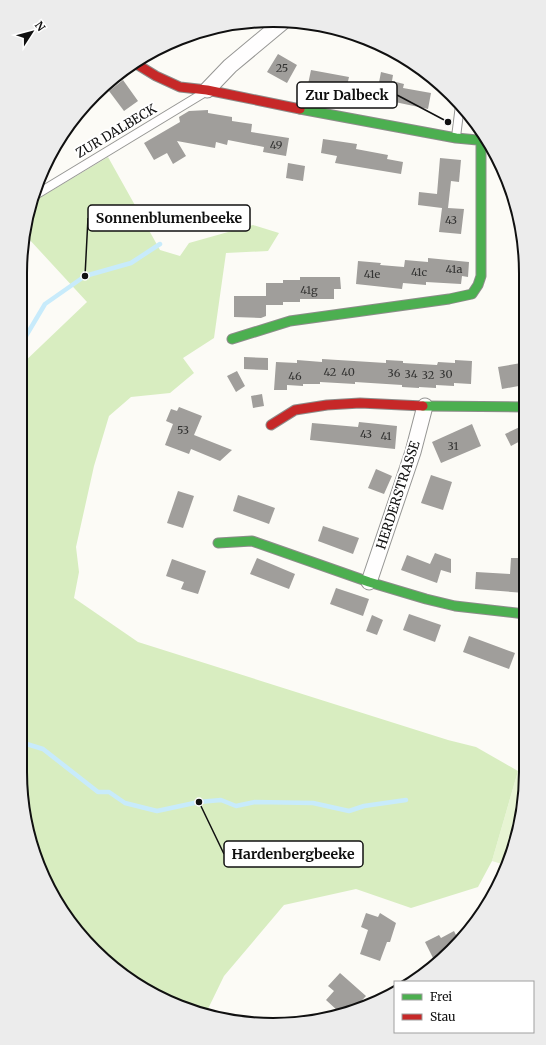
<svg xmlns="http://www.w3.org/2000/svg" width="546" height="1045" viewBox="0 0 546 1045" font-family="Merriweather,serif">
	<rect width="100%" height="100%" fill="#fcfbf6"/>
	<path fill="#e7f4d3" d="M 518,771 L 525,772 L 525,788 L 505,865 L 492,861 Z"/>
	<path fill="#d8edc0" d="M 108,157 L 160,250 L 180,256 L 189,243 L 253,225 L 279,233 L 268,251 L 226,253 L 214,338 L 183,358 L 194,373 L 170,393 L 131,397 L 109,416 L 94,466 L 76,547 L 79,572 L 74,598 L 138,642 L 448,740 L 476,747 L 518,771 L 492,861 L 478,887 L 411,908 L 356,889 L 284,905 L 224,976 L 205,1015 L 133,982 L 72,926 L 34,854 L 20,772 L 20,366 L 87,302 L 28,238 L 25,241 L 36,200 Z"/>
	<g fill="none" stroke-linecap="round" stroke-linejoin="round">
		<path stroke="#c8ebfb" stroke-width="4.5" d="M 20,346 L 45,304 L 85,276 L 131,263 L 160,244
			M 20,742 L 43,749 L 98,792 L 109,792 L 125,803 L 157,811 L 199,802 L 221,800 L 236,806 L 255,802 L 313,803 L 349,811 L 364,806 L 406,800"/>
	</g>
	<path fill="#a09e9b" d="M 278,54 L 297,65 L 287,83 L 267,72 Z
		M 311,70 L 349,77 L 346,90 L 336,88 L 335,95 L 307,89 Z
		M 381,72 L 393,75 L 392,81 L 404,84 L 403,88 L 431,93 L 428,109 L 376,98 Z
		M 123,80 L 138,101 L 124,111 L 109,91 Z
		M 208,110 L 208,113 L 232,117 L 232,121 L 252,124 L 251,132 L 289,138 L 286,156 L 263,152 L 264,147 L 228,140 L 227,145 L 216,142 L 215,148 L 177,141 L 186,156 L 173,164 L 167,153 L 154,160 L 144,143 L 180,122 L 179,117 L 189,111 Z
		M 323,139 L 357,144 L 356,149 L 388,155 L 387,159 L 403,162 L 401,174 L 335,163 L 337,156 L 321,153 Z
		M 440,158 L 461,160 L 459,182 L 451,181 L 448,208 L 464,209 L 461,234 L 439,232 L 442,208 L 418,205 L 419,192 L 437,194 Z
		M 288,163 L 305,166 L 303,181 L 286,178 Z
		M 428,258 L 469,262 L 468,277 L 462,276 L 461,284 L 426,282 L 426,285 L 403,283 L 402,289 L 356,284 L 358,261 L 381,263 L 380,265 L 404,267 L 405,260 L 428,262 Z
		M 300,277 L 340,277 L 341,289 L 334,289 L 334,299 L 300,299 L 300,302 L 283,302 L 283,305 L 266,305 L 266,316 L 261,318 L 234,317 L 234,296 L 266,296 L 266,283 L 283,283 L 283,280 L 300,280 Z
		M 244,357 L 268,358 L 268,370 L 244,369 Z
		M 322,359 L 386,363 L 386,360 L 403,361 L 403,363 L 437,365 L 438,362 L 455,363 L 455,360 L 472,361 L 471,384 L 454,383 L 454,386 L 436,385 L 436,388 L 419,387 L 419,388 L 402,387 L 402,385 L 355,382 L 355,384 L 320,382 L 320,384 L 303,384 L 303,386 L 287,385 L 287,390 L 274,390 L 276,362 L 297,363 L 297,360 L 322,362 Z
		M 521,363 L 522,366 L 524,366 L 524,385 L 502,389 L 498,367 Z
		M 237,371 L 245,386 L 236,392 L 227,376 Z
		M 262,394 L 264,406 L 253,408 L 251,396 Z
		M 179,407 L 202,416 L 194,435 L 232,450 L 220,461 L 191,449 L 189,454 L 165,445 L 173,424 L 166,421 L 171,409 L 177,411 Z
		M 359,422 L 397,426 L 395,449 L 310,440 L 312,423 L 358,427 Z
		M 472,424 L 481,446 L 441,463 L 432,442 Z
		M 524,425 L 524,439 L 511,446 L 505,434 Z
		M 376,469 L 392,476 L 384,494 L 368,488 Z
		M 431,475 L 452,482 L 443,510 L 421,503 Z
		M 178,491 L 194,496 L 183,528 L 167,523 Z
		M 238,495 L 275,508 L 269,524 L 233,511 Z
		M 323,526 L 359,538 L 353,554 L 318,541 Z
		M 435,553 L 451,559 L 451,573 L 441,570 L 437,583 L 401,570 L 407,555 L 430,564 Z
		M 257,558 L 295,574 L 289,589 L 250,574 Z
		M 511,558 L 525,558 L 525,593 L 475,589 L 476,572 L 510,574 Z
		M 172,559 L 206,571 L 198,594 L 181,589 L 184,582 L 166,576 Z
		M 336,588 L 369,599 L 363,616 L 330,604 Z
		M 409,614 L 441,625 L 435,642 L 403,630 Z
		M 372,615 L 383,620 L 377,635 L 366,631 Z
		M 469,636 L 515,653 L 509,669 L 463,652 Z
		M 366,913 L 378,917 L 380,913 L 396,923 L 390,942 L 387,942 L 380,961 L 360,954 L 368,930 L 361,927 Z
		M 454,931 L 459,941 L 451,951 L 435,962 L 425,942 L 439,935 L 441,938 Z
		M 340,973 L 366,996 L 356,1007 L 338,1011 L 326,1000 L 334,991 L 328,986 Z"/>
	<g fill="none" stroke-linecap="round" stroke-linejoin="round">
		<g stroke="#969694" stroke-width="10">
			<path id="lane" d="M 456,137 L 460,105
				M 37,194 L 202,94"/>
		</g>
		<g stroke="#969694" stroke-width="17">
			<path id="street" d="M 207,90 L 230,66 L 284,21
				M 369,582 L 413,452 L 425,406"/>
		</g>
		<g stroke="#8d8c8a" stroke-width="11">
			<path id="fast" d="M 300,109 L 456,138 L 488,141
				M 232,339 L 290,321 L 449,299 L 472,294 L 478,285 L 481,276 L 481,140
				M 423,406 L 524,407
				M 218,543 L 252,541 L 369,582 L 426,599 L 455,606 L 525,614"/>
		</g>
		<g stroke="#8d8c8a" stroke-width="11">
			<path id="jam" d="M 138,65 L 156,76 L 180,87 L 207,90 L 300,109
				M 271,425 L 295,410 L 327,405 L 360,403 L 423,406"/>
		</g>
		<use href="#lane" stroke="#fffefe" stroke-width="8"/>
		<use href="#street" stroke="#fffefe" stroke-width="15"/>
		<use href="#fast" stroke="#4caf50" stroke-width="9"/>
		<use href="#jam" stroke="#c62828" stroke-width="9"/>
	</g>
	<g text-anchor="middle" dominant-baseline="central" stroke-width="4" stroke-linejoin="round" paint-order="stroke">
		<g font-size="11" fill="#343433">
			<text x="282" y="68">25</text>
			<text x="276" y="145">49</text>
			<text x="451" y="220">43</text>
			<text x="454" y="269">41a</text>
			<text x="419" y="272">41c</text>
			<text x="372" y="274">41e</text>
			<text x="309" y="290">41g</text>
			<text x="330" y="372">42</text>
			<text x="348" y="372">40</text>
			<text x="394" y="373">36</text>
			<text x="411" y="374">34</text>
			<text x="446" y="374">30</text>
			<text x="428" y="375">32</text>
			<text x="295" y="376">46</text>
			<text x="183" y="430">53</text>
			<text x="366" y="434">43</text>
			<text x="386" y="436">41</text>
			<text x="453" y="446">31</text>
		</g>
		<g font-size="13" fill="#101010" stroke="#fff">
			<text transform="translate(116 131) rotate(-31)">ZUR DALBECK</text>
			<text transform="translate(398 495) rotate(-72)">HERDERSTRASSE</text>
		</g>
	</g>
	<path d="M0 0H546V1045H0ZM273 27H273A246 246 0 0 1 519 273V772A246 246 0 0 1 273 1018H273A246 246 0 0 1 27 772V273A246 246 0 0 1 273 27Z" fill="#ececec" fill-rule="evenodd"/>
	<path fill="none" stroke="#101010" stroke-width="2" d="M273 27H273A246 246 0 0 1 519 273V772A246 246 0 0 1 273 1018H273A246 246 0 0 1 27 772V273A246 246 0 0 1 273 27Z"/>
	<path fill="none" stroke="#101010" stroke-width="1.5" d="M448 122L397 95M85 276L88 218M199 802L224 854"/>
	<g fill="#101010" stroke="#fff" stroke-width="1.5">
		<circle cx="448" cy="122" r="4"/>
		<circle cx="85" cy="276" r="4"/>
		<circle cx="199" cy="802" r="4"/>
	</g>
	<g fill="#fff" stroke="#101010" stroke-width="1.5">
		<rect x="297" y="82" width="100" height="26" rx="4"/>
		<rect x="88" y="205" width="162" height="26" rx="4"/>
		<rect x="224" y="841" width="139" height="26" rx="4"/>
	</g>
	<g font-size="14" text-anchor="middle" font-weight="bold" fill="#101010">
		<text x="347" y="100">Zur Dalbeck</text>
		<text x="169" y="223">Sonnenblumenbeeke</text>
		<text x="293" y="859">Hardenbergbeeke</text>
	</g>
	<rect x="394" y="981" width="140" height="52" fill="#ffffff" stroke="#9f9f9f"/>
	<rect x="402" y="994" width="20" height="6" fill="#4caf50" stroke="#9f9f9f"/>
	<text x="430" y="1001" font-size="12" fill="#101010">Frei</text>
	<rect x="402" y="1014" width="20" height="6" fill="#c62828" stroke="#9f9f9f"/>
	<text x="430" y="1021" font-size="12" fill="#101010">Stau</text>
	<g transform="translate(32 32) rotate(54)" stroke="#ffffff" stroke-width="3" paint-order="stroke">
	<path d="M0-3L7 15L0 10L-7 15Z" fill="#101010"/>
	<text y="-6" font-size="11" font-weight="bold" text-anchor="middle" fill="#101010">N</text>
	</g>
</svg>
